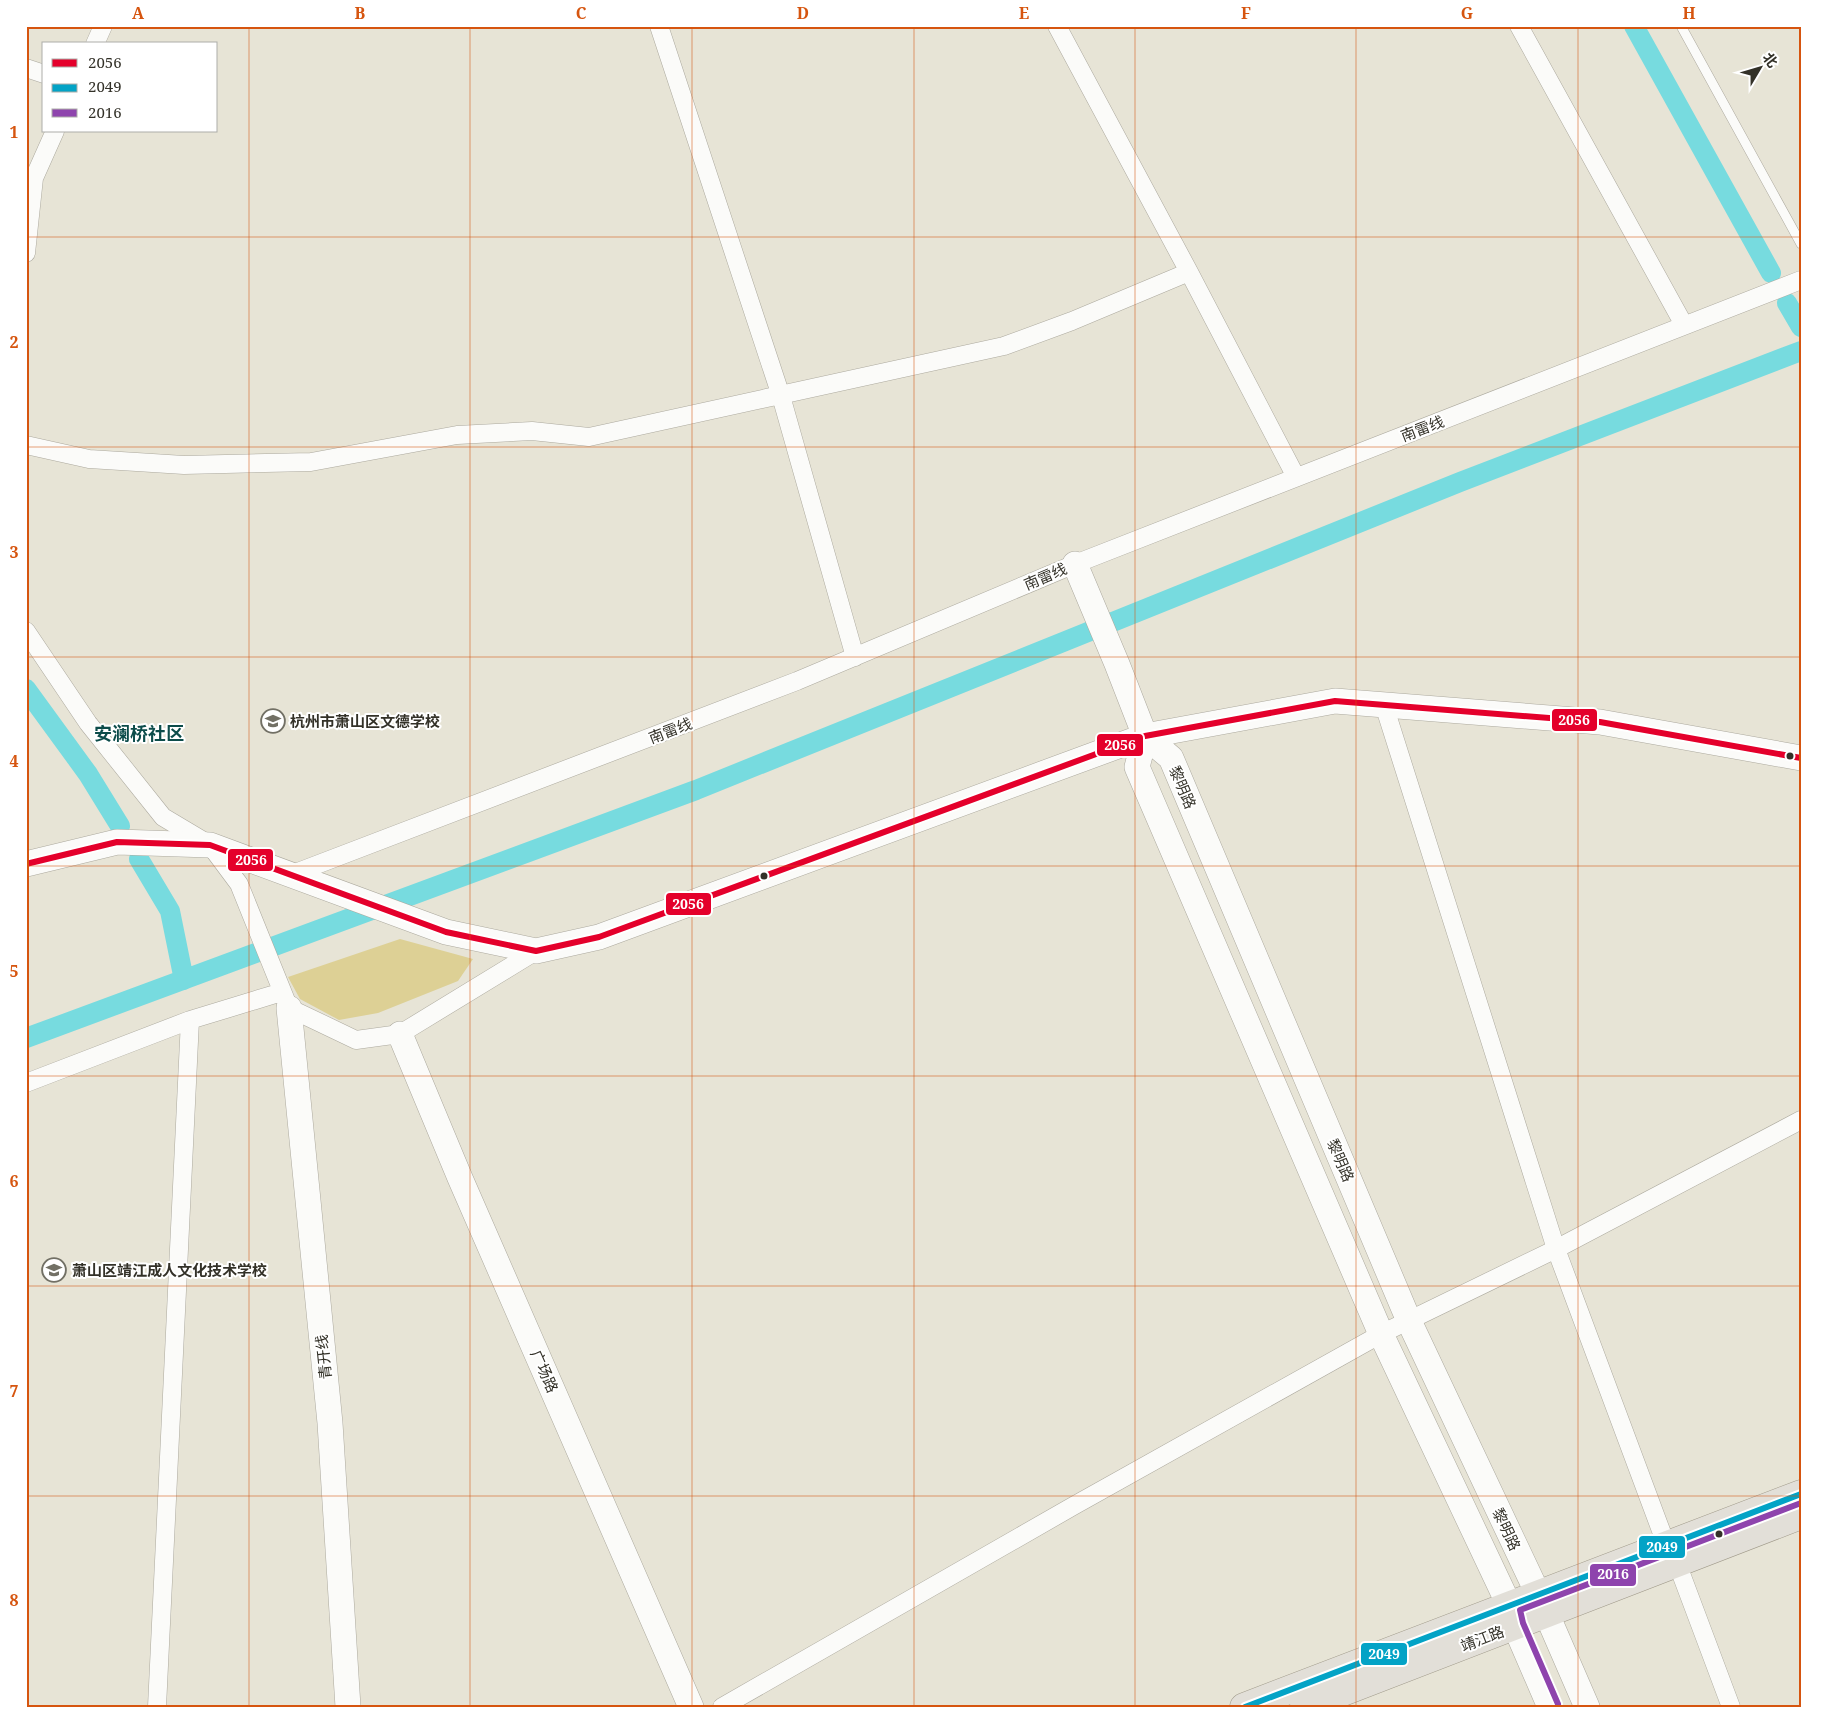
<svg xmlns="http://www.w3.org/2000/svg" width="1827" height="1733" viewBox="0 0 1827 1733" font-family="'Noto Serif','Noto Sans SC',serif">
	<rect width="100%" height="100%" fill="#e7e4d6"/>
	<path fill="#ddd095" d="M 400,939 L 473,959 L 458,981 L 378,1013 L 339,1020 L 300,999 L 288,977 Z"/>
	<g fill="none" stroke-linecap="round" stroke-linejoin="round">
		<path stroke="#77dbdf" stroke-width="20" d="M 1634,26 L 1771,273
			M 1787,303 L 1801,327
			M 26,689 L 88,774 L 120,826
			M 139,859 L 170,911 L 184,980
			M 26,1038 L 696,790 L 1460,482 L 1801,351"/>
		<g stroke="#aca99e" stroke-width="10">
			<path id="lane" d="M 1681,26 L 1801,244"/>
		</g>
		<g stroke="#aca99e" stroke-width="19">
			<path id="street" d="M 659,26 L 781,396 L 855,657
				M 1057,26 L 1189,272 L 1296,477
				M 1519,26 L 1684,325
				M 95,44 L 103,26
				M 26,68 L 44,74
				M 26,253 L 34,178 L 55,131
				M 26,445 L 89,459 L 184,465 L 311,462 L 457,435 L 532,431 L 589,437 L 1004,346 L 1072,321 L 1189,272
				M 26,631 L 88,723 L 163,817 L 210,845 L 239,884 L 289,1008 L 356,1040 L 400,1034 L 536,951
				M 1384,705 L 1556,1249 L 1666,1544
				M 290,875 L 797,681 L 1075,564 L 1801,280
				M 26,1083 L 190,1020 L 282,992
				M 1677,1563 L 1731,1707
				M 157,1707 L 190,1020
				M 722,1707 L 1075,1505 L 1381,1334 L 1556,1249 L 1801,1120"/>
		</g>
		<g stroke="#aca99e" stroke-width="26">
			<path id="secondary" d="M 1075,564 L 1117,664 L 1145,736
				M 26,864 L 117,842 L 210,845 L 446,932 L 536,951 L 599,937 L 1145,736 L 1335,701 L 1600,722 L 1801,758
				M 289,1008 L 330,1423 L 348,1707
				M 400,1034 L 460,1178 L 691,1707
				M 1550,1707 L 1515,1626 L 1509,1605 L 1381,1334 L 1137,767 L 1145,736 L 1171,758 L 1409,1321 L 1538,1594 L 1587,1707"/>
		</g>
		<g stroke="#a09a8a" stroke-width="29">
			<path id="primary" d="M 1244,1707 L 1801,1494
				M 1304,1707 L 1801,1515"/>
		</g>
		<use href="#lane" stroke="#fbfbf9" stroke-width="9"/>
		<use href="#street" stroke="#fbfbf9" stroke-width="18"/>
		<use href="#secondary" stroke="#fbfbf9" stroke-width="25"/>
		<use href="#primary" stroke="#e2dfd8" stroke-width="28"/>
		<g stroke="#fff" stroke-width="10">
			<path id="bus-1" d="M 26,864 L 117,842 L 210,845 L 446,932 L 536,951 L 599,937 L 1145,736 L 1335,701 L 1600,722 L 1801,758"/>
		</g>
		<g stroke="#fff" stroke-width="10">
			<path id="bus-2" d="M 1245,1707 L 1801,1494"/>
		</g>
		<g stroke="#fff" stroke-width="10">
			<path id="bus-3" d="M 1558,1704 L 1523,1623 L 1520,1610 L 1801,1503"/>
		</g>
		<use href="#bus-1" stroke="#e4002b" stroke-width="6"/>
		<use href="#bus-2" stroke="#03a3c6" stroke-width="6"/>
		<use href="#bus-3" stroke="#8e44ad" stroke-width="6"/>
	</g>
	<path fill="none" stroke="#d6550f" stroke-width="1" stroke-opacity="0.55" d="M 249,26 L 249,1707M 470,26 L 470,1707M 692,26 L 692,1707M 914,26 L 914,1707M 1135,26 L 1135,1707M 1356,26 L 1356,1707M 1578,26 L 1578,1707M 26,237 L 1801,237M 26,447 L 1801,447M 26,657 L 1801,657M 26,866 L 1801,866M 26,1076 L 1801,1076M 26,1286 L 1801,1286M 26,1496 L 1801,1496"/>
	<defs>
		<g id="school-ring" transform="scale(1.25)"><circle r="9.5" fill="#fff" stroke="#727065" stroke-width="1.5"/><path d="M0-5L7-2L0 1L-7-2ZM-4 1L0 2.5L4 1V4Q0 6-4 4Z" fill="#727065"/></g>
	</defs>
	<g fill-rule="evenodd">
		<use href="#school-ring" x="273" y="721"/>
		<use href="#school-ring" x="54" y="1270"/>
	</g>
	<g fill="#333128" stroke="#fff" stroke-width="2">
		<circle cx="1790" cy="756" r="4.5"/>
		<circle cx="764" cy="876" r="4.5"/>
		<circle cx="1719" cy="1534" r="4.5"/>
	</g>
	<g text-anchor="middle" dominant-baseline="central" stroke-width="4" stroke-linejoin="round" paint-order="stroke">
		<g font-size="15" fill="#333128" stroke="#fff">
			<text transform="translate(1422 428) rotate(-21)">南雷线</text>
			<text transform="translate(1045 576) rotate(-23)">南雷线</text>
			<text transform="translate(670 730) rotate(-21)">南雷线</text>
			<text transform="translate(1183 787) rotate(67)">黎明路</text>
			<text transform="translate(1341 1160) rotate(67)">黎明路</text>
			<text transform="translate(323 1357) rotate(-96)">青开线</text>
			<text transform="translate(545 1371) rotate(66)">广场路</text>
			<text transform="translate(1507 1529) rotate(65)">黎明路</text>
			<text transform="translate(1482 1638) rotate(-21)">靖江路</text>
		</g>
		<g font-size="15" font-weight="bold" fill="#333128" stroke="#fff" text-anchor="start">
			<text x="290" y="721">杭州市萧山区文德学校</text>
			<text x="72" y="1270">萧山区靖江成人文化技术学校</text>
		</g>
		<g font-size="18" font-weight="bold" fill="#0c4c4a" stroke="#fff">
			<text x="139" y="733">安澜桥社区</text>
		</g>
	</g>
	<g stroke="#fff" stroke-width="2">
		<rect x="1551" y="708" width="47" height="24" rx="5" fill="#e4002b"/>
		<rect x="1096" y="733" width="48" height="24" rx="5" fill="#e4002b"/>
		<rect x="227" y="848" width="47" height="24" rx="5" fill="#e4002b"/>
		<rect x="665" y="892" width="47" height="24" rx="5" fill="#e4002b"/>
		<rect x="1638" y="1535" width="48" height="24" rx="5" fill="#03a3c6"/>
		<rect x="1589" y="1563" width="48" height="24" rx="5" fill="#8e44ad"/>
		<rect x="1360" y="1642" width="48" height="24" rx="5" fill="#03a3c6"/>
	</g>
	<g font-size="14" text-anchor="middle" font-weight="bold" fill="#fff">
		<text x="1574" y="725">2056</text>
		<text x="1120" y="750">2056</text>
		<text x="251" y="865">2056</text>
		<text x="688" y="909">2056</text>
		<text x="1662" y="1552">2049</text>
		<text x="1613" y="1579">2016</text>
		<text x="1384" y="1659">2049</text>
	</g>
	<rect width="1827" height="1733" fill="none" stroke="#ffffff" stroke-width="55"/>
	<rect x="42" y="42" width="175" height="90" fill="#ffffff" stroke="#adada9"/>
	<rect x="52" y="59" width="25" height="8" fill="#e4002b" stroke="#adada9"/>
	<text x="88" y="68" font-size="15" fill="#333128">2056</text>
	<rect x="52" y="84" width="25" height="8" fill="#03a3c6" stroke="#adada9"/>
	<text x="88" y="92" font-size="15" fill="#333128">2049</text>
	<rect x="52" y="109" width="25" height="8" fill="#8e44ad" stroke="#adada9"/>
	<text x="88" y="118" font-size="15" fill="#333128">2016</text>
	<g transform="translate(1760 68) rotate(52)" stroke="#ffffff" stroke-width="4" paint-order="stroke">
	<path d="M0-4L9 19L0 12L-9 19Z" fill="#333128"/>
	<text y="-8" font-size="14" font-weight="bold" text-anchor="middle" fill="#333128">北</text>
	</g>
	<rect x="28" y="28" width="1772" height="1678" fill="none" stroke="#d6550f" stroke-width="2"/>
	<g font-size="16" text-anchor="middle" font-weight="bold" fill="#d6550f">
		<text x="138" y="19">A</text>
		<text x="360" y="19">B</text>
		<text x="581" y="19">C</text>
		<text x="803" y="19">D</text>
		<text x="1024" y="19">E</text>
		<text x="1246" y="19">F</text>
		<text x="1467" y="19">G</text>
		<text x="1689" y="19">H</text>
		<text x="14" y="138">1</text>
		<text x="14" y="348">2</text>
		<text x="14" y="558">3</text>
		<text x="14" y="767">4</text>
		<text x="14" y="977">5</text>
		<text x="14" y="1187">6</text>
		<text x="14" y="1397">7</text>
		<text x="14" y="1606">8</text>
	</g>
</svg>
